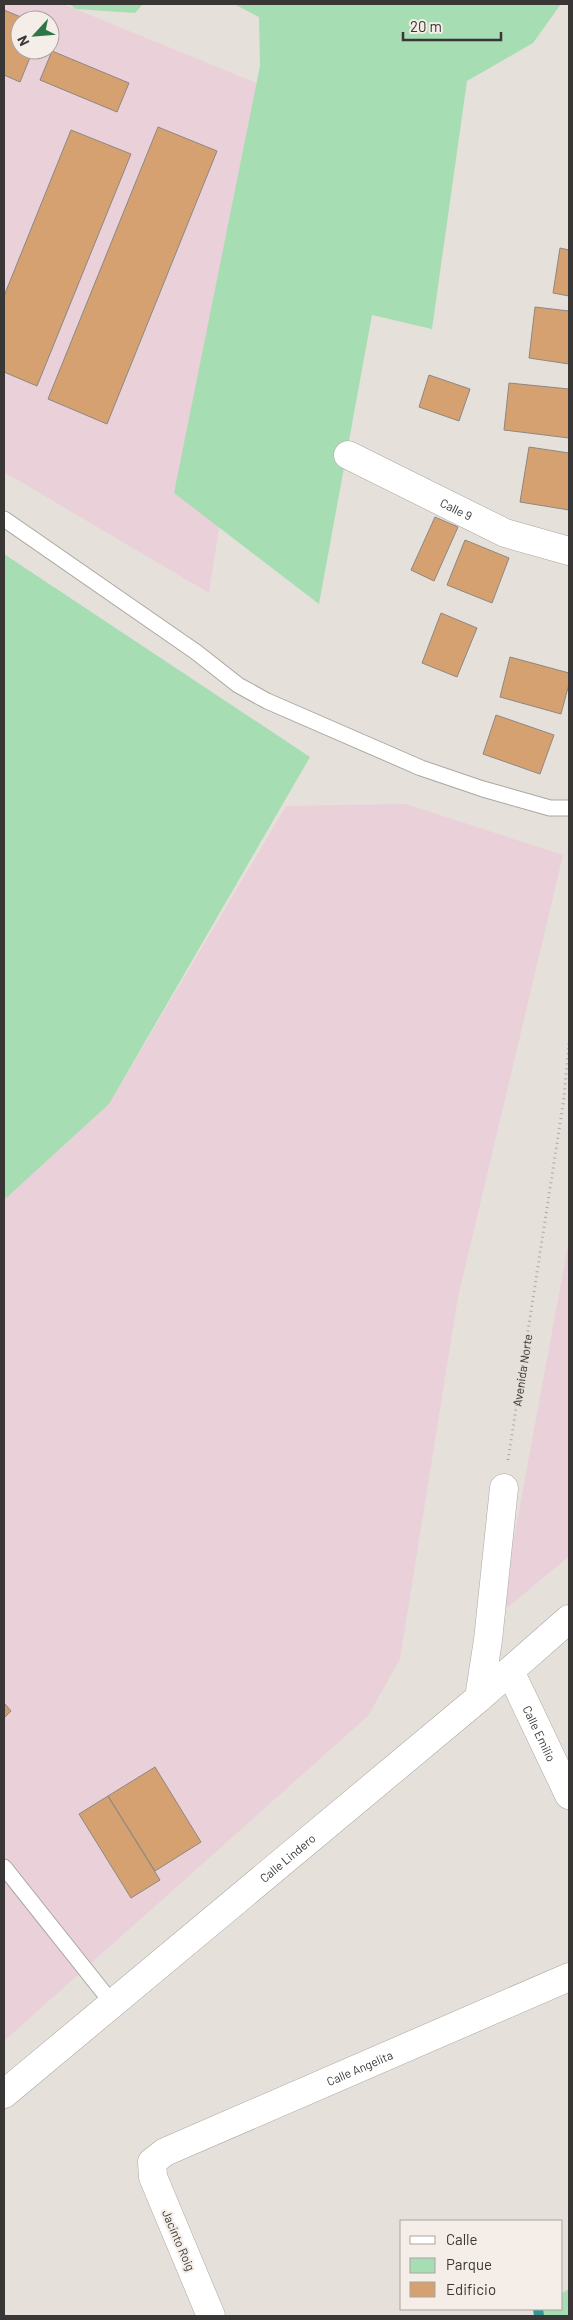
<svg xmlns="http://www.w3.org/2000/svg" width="573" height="2320" viewBox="0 0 573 2320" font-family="Barlow,sans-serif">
	<rect width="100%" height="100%" fill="#e6e0db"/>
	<path fill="#e9d0d9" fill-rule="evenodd" d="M 4,4 L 63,4 L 286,95 L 209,593 L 4,472 ZM 20,20 L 50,20 L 50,50 L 20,50 Z
		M 406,804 L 563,855 L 458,1297 L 400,1659 L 368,1716 L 4,2041 L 4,1200 L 109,1104 L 286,806 Z
		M 569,1240 L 569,1556 L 500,1614 Z"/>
	<path fill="#a7ddb2" d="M 69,4 L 143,4 L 135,13 L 76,9 Z
		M 234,4 L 561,4 L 533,43 L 467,81 L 432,329 L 372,315 L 319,604 L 174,493 L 260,66 L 259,17 Z
		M 4,554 L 310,757 L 109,1104 L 4,1200 Z
		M 569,2289 L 569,2316 L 543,2316 L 543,2309 L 562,2309 L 562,2293 Z"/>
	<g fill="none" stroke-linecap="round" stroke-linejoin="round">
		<path stroke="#359698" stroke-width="10" d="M 538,2309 L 539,2316"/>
	</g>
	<path fill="#d5a171" stroke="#8d8782" d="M 4,10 L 28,20 L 20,20 L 20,50 L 33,50 L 20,82 L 4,75 Z
		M 52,51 L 129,83 L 117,112 L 40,80 Z
		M 158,127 L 217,151 L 107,424 L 48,399 Z
		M 71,130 L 131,154 L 37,386 L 4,372 L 4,296 Z
		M 560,248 L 569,250 L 569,296 L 553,293 Z
		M 535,307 L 569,311 L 569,364 L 529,358 Z
		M 429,375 L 470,389 L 459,421 L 419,407 Z
		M 509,383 L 569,389 L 569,438 L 504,430 Z
		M 529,447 L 569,453 L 569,510 L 520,502 Z
		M 435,517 L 458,527 L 434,581 L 411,570 Z
		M 465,540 L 509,558 L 492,603 L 447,585 Z
		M 441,613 L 477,628 L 457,677 L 422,663 Z
		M 510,657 L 569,673 L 569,684 L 561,714 L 500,697 Z
		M 496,715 L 554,735 L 540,774 L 483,754 Z
		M 4,1703 L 11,1711 L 4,1718 Z
		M 155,1767 L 201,1842 L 155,1871 L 108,1796 Z
		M 108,1796 L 160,1880 L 131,1898 L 79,1814 Z"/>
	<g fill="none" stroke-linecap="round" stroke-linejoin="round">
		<g stroke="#aba6a1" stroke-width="17">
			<path id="lane" d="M 4,519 L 196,652 L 238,685 L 267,701 L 421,768 L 483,789 L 550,808 L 569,808
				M 4,1867 L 112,2003"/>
		</g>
		<g stroke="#aba6a1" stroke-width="29">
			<g id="street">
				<path id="s2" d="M 348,455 L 505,533 L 569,551"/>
				<path id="s3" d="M 510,1671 L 569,1795"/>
				<path d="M 479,1698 L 488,1640 L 504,1488"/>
				<path id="s4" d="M 4,2094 L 479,1698 L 569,1619"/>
				<path id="s5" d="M 211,2316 L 153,2177 L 152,2162 L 165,2152 L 569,1977"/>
			</g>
		</g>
		<path stroke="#aca8a4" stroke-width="3" stroke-dasharray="1 4" stroke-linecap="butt" id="s1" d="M 508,1460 L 564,1098 L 569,1042"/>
		<use href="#lane" stroke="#fff" stroke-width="15"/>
		<use href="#street" stroke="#fff" stroke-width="28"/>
	</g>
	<g text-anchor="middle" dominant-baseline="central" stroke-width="4.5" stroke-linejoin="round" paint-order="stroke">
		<g font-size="12" fill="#393735" stroke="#f4ede8">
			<text stroke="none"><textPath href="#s2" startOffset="121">Calle 9</textPath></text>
			<text stroke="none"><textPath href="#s1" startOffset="91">Avenida Norte</textPath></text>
			<text stroke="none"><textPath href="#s3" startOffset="69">Calle Emilio</textPath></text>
			<text stroke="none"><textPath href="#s4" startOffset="369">Calle Lindero</textPath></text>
			<text stroke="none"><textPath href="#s5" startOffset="394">Calle Angelita</textPath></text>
			<text transform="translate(179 2240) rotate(67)">Jacinto Roig</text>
		</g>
	</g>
	<rect width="573" height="2320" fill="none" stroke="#393735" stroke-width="10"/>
	<rect x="400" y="2220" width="162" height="90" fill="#f4ede8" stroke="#a9a4a0"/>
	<rect x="410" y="2236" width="25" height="8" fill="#ffffff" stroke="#a9a4a0"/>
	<text x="446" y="2245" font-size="15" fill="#393735">Calle</text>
	<rect x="410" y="2258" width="25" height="15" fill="#a7ddb2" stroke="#a9a4a0"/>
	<text x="446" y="2270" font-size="15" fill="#393735">Parque</text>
	<rect x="410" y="2282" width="25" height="15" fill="#d5a171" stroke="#a9a4a0"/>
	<text x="446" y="2295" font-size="15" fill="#393735">Edificio</text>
	<g transform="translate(35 35) rotate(244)"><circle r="24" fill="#f4ede8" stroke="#a9a4a0"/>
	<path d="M0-4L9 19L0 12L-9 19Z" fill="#2d7746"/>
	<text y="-8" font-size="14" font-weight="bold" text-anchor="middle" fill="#393735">N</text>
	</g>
	<path d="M403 32v8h98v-8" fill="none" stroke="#393735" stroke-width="2.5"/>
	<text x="410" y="32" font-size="15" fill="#393735" stroke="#f4ede8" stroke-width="4" paint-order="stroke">20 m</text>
</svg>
